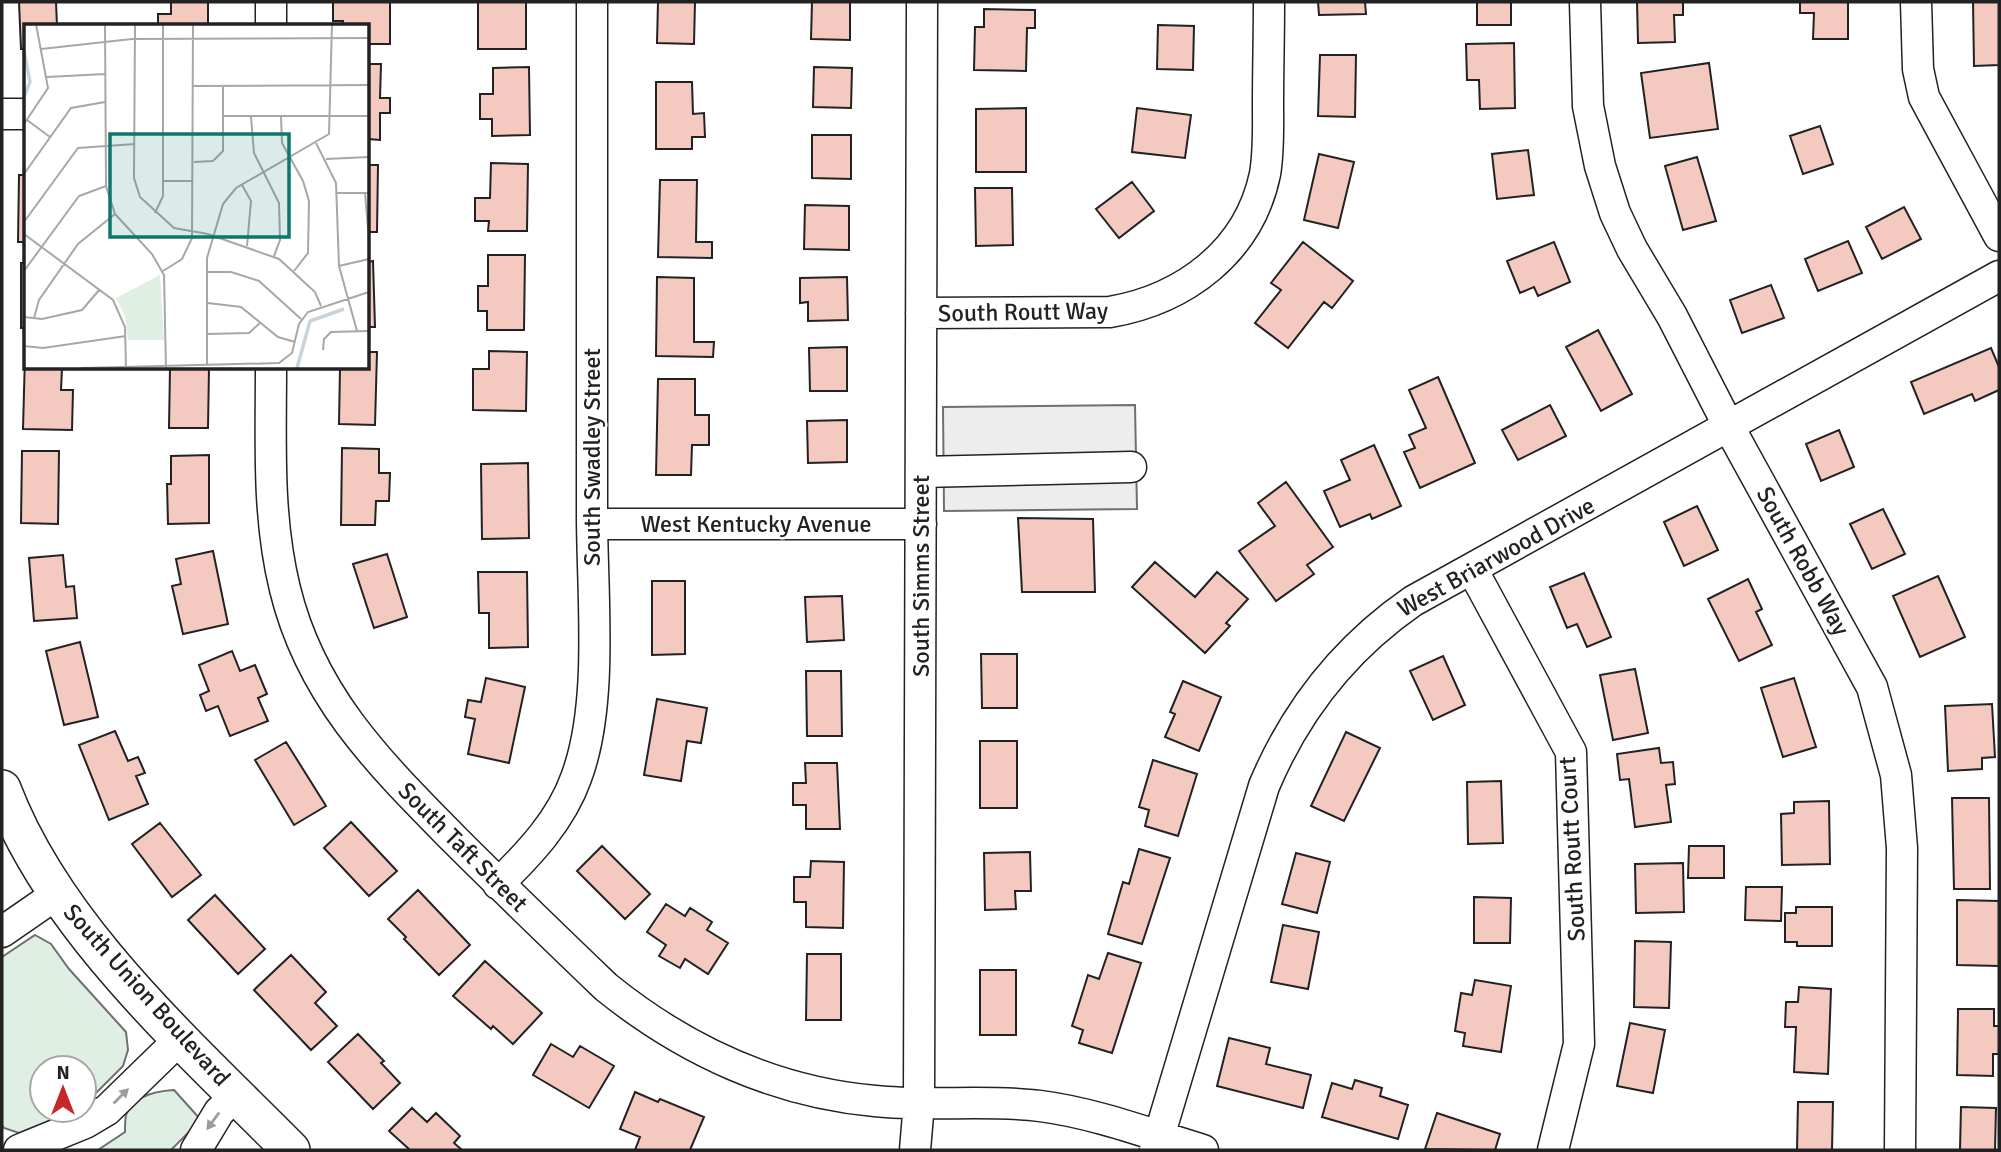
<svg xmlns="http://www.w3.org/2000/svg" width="2001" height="1152" viewBox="0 0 2001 1152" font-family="Signika,sans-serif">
	<rect width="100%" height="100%" fill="#fff"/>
	<path fill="#e0efe3" stroke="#6f6f6f" stroke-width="2" d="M 35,935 L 51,944 L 69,969 L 126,1032 L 128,1050 L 123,1066 L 84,1105 L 84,1068 L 42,1068 L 42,1110 L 76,1110 L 19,1133 L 4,1128 L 2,1125 L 2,957 Z
		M 174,1090 L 201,1120 L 171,1150 L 98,1150 L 125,1132 C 125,1127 125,1120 126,1115 C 133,1096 156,1091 174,1090 Z"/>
	<path fill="#ededed" stroke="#6f6f6f" stroke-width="2" d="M 1135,405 L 1137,509 L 944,511 L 943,407 Z"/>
	<path fill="#f3c9c0" stroke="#222" stroke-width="2" d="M 19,2 L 56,2 L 57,26 L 26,26 L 26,49 L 21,49 Z
		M 171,2 L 208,2 L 208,26 L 158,26 L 158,14 L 171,14 Z
		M 333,2 L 390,2 L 390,44 L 368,44 L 368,26 L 343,26 L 343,21 L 333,21 Z
		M 478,2 L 526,2 L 526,49 L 478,49 Z
		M 658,2 L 695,2 L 694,44 L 657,43 Z
		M 812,2 L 850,2 L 850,40 L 811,39 Z
		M 1318,2 L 1365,2 L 1366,14 L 1319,15 Z
		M 1477,2 L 1511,2 L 1511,25 L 1477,25 Z
		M 1637,2 L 1683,2 L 1683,15 L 1674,15 L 1675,42 L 1638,43 Z
		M 1800,2 L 1848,2 L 1848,39 L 1813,39 L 1814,13 L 1800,13 Z
		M 1973,2 L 1999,2 L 1999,65 L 1974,66 Z
		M 984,9 L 1035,10 L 1035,28 L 1027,28 L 1026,71 L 974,70 L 975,27 L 984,27 Z
		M 1158,25 L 1194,26 L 1193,70 L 1157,69 Z
		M 1514,43 L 1515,108 L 1480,109 L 1479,80 L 1467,80 L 1466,44 Z
		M 1320,55 L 1356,55 L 1355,117 L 1318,116 Z
		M 1709,63 L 1718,129 L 1650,138 L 1641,73 Z
		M 368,64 L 381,64 L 380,98 L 390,98 L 390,113 L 380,113 L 380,140 L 368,139 Z
		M 529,67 L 530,135 L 492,136 L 492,119 L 480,119 L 480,94 L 493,94 L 493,68 Z
		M 814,67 L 852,68 L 851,108 L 813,107 Z
		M 656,82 L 692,82 L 693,114 L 704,113 L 705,137 L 692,137 L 692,149 L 656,149 Z
		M 1026,108 L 1026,172 L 976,172 L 976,109 Z
		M 1137,108 L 1191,115 L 1185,158 L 1132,152 Z
		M 1820,126 L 1833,164 L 1803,174 L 1790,136 Z
		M 812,135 L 851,135 L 851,179 L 812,178 Z
		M 1528,150 L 1534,195 L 1497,199 L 1492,154 Z
		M 1319,154 L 1354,162 L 1338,228 L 1304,220 Z
		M 1697,157 L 1716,221 L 1683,230 L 1665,166 Z
		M 491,163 L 528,164 L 527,231 L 488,231 L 489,221 L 475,221 L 475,198 L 490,198 Z
		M 368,165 L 378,165 L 377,232 L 368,232 Z
		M 19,175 L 26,175 L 26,242 L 18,242 Z
		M 660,180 L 697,180 L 696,242 L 712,242 L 712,258 L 658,257 Z
		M 1132,182 L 1154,211 L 1119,238 L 1096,209 Z
		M 975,188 L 1012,188 L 1013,245 L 976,246 Z
		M 805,205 L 849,206 L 849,250 L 804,249 Z
		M 1904,207 L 1921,239 L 1882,259 L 1866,227 Z
		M 1848,241 L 1862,273 L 1818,291 L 1805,259 Z
		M 1303,242 L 1353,281 L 1332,308 L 1324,302 L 1288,348 L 1255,323 L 1281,290 L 1271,283 Z
		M 1554,242 L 1570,282 L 1538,296 L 1534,287 L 1520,293 L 1507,261 Z
		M 488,255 L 525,255 L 524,330 L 487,330 L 487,311 L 478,311 L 478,286 L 488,286 Z
		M 373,261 L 375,327 L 368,327 L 368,262 Z
		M 21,263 L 26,263 L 26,328 L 21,328 Z
		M 657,277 L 694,278 L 694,342 L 714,342 L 713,357 L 656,356 Z
		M 847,277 L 848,320 L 808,321 L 808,302 L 800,303 L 800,278 Z
		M 1771,285 L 1784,318 L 1742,333 L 1730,300 Z
		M 1598,330 L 1632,394 L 1601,411 L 1566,347 Z
		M 847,347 L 847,391 L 810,391 L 809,348 Z
		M 1991,348 L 1999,367 L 1999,390 L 1975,401 L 1972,394 L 1924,414 L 1911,382 Z
		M 489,351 L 527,352 L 526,411 L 473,410 L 473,369 L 489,369 Z
		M 368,352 L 377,352 L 375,425 L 339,424 L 340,368 L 368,368 Z
		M 25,355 L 26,368 L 62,368 L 61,390 L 73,390 L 72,430 L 23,429 Z
		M 170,368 L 209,368 L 208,428 L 169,428 Z
		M 1438,377 L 1475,463 L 1420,488 L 1404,452 L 1415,448 L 1409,435 L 1426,428 L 1409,390 Z
		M 658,379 L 695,379 L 695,415 L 709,415 L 709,445 L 692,445 L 691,475 L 656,475 Z
		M 1550,405 L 1566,436 L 1518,460 L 1502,430 Z
		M 847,420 L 847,462 L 808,463 L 807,421 Z
		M 1839,430 L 1854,467 L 1821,481 L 1806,444 Z
		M 1374,445 L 1401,506 L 1372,519 L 1370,514 L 1340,527 L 1324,491 L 1350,480 L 1341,460 Z
		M 342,448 L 379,449 L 379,473 L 390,473 L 389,501 L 376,501 L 375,525 L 341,525 Z
		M 22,451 L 59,451 L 58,524 L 21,523 Z
		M 209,455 L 209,523 L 168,524 L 167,484 L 171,484 L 171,456 Z
		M 528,463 L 529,538 L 482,539 L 481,464 Z
		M 1286,482 L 1333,547 L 1307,565 L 1314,574 L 1276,601 L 1239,551 L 1275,526 L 1258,503 Z
		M 1697,506 L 1718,550 L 1684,566 L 1664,522 Z
		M 1883,509 L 1905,554 L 1872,569 L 1850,524 Z
		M 1018,518 L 1093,519 L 1095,592 L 1022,592 Z
		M 213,551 L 228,624 L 183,634 L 172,586 L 181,584 L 176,559 Z
		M 387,554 L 407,617 L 374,628 L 353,564 Z
		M 63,555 L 66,587 L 74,586 L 77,618 L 34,621 L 29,558 Z
		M 1155,562 L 1195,597 L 1217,572 L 1248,599 L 1226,623 L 1230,626 L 1205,653 L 1132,587 Z
		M 478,572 L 527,572 L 528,647 L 489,648 L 489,613 L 479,613 Z
		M 1584,573 L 1611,637 L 1587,647 L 1577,624 L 1567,628 L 1550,587 Z
		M 1938,576 L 1965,637 L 1920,657 L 1893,596 Z
		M 1748,579 L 1762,609 L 1756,612 L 1772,645 L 1739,661 L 1708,599 Z
		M 652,581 L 685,581 L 685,654 L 652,655 Z
		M 842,596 L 844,640 L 807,642 L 805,597 Z
		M 80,642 L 98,717 L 64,725 L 46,651 Z
		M 232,651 L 240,671 L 255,665 L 267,694 L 258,698 L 268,721 L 230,736 L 218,706 L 206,711 L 200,695 L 209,691 L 199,665 Z
		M 981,654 L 1017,654 L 1017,708 L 982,708 Z
		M 1443,656 L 1465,705 L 1433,720 L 1410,671 Z
		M 1635,669 L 1648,733 L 1613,740 L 1600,675 Z
		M 806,671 L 841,671 L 842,736 L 807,736 Z
		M 486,678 L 525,687 L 509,763 L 468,754 L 475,719 L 465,717 L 468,700 L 481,702 Z
		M 1794,678 L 1816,747 L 1783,757 L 1761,688 Z
		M 1183,681 L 1221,697 L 1199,751 L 1165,737 L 1175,714 L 1170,712 Z
		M 657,699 L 707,708 L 701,743 L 687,741 L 681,781 L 644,775 Z
		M 1992,704 L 1995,757 L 1982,758 L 1982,769 L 1948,771 L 1945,706 Z
		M 115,731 L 128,761 L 138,757 L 145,773 L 136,776 L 148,804 L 109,820 L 79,745 Z
		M 1346,732 L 1380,748 L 1344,821 L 1311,806 Z
		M 980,741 L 1017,741 L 1017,808 L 980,808 Z
		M 286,742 L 326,806 L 294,825 L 255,760 Z
		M 1659,748 L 1661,763 L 1673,762 L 1675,784 L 1666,785 L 1671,822 L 1635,827 L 1629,779 L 1620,780 L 1617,754 Z
		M 1153,760 L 1197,774 L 1178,836 L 1145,826 L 1149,810 L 1139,807 Z
		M 805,763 L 837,763 L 840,829 L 806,829 L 806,805 L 793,805 L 793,783 L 806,783 Z
		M 1501,781 L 1503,843 L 1468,844 L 1467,782 Z
		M 1952,798 L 1989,798 L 1990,889 L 1954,889 Z
		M 1829,801 L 1830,864 L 1782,865 L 1781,814 L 1794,813 L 1794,802 Z
		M 351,822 L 397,871 L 369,896 L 324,848 Z
		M 160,823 L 201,875 L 172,897 L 132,844 Z
		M 602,846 L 650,894 L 625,919 L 577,871 Z
		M 1689,846 L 1724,846 L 1724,878 L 1688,878 Z
		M 1139,849 L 1170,858 L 1142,944 L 1108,934 L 1123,882 L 1129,884 Z
		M 1030,852 L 1031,891 L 1015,891 L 1016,909 L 985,910 L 984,853 Z
		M 1296,853 L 1330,862 L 1317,913 L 1282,904 Z
		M 811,861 L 844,862 L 843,928 L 806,927 L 806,902 L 794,902 L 794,877 L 810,877 Z
		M 1683,863 L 1684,912 L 1636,913 L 1635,864 Z
		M 1746,887 L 1782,887 L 1781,921 L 1745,920 Z
		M 418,890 L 470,945 L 439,975 L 404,939 L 406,937 L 388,919 Z
		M 215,895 L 265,949 L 238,974 L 188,920 Z
		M 1474,897 L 1511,898 L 1510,943 L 1474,943 Z
		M 1957,900 L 1999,901 L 1999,966 L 1957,965 Z
		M 666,904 L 685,916 L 690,908 L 712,922 L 707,930 L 728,943 L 708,974 L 685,959 L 680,968 L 659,956 L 666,945 L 647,932 Z
		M 1796,907 L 1832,907 L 1832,946 L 1797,946 L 1797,942 L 1785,942 L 1785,913 L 1796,913 Z
		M 1283,925 L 1319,932 L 1308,989 L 1271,982 Z
		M 1635,941 L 1671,942 L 1669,1008 L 1634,1007 Z
		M 1108,953 L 1141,963 L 1112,1053 L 1079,1043 L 1083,1030 L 1072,1026 L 1088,975 L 1099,979 Z
		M 807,954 L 841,954 L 841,1020 L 806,1020 Z
		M 291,955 L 326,992 L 315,1003 L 337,1026 L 311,1050 L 254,990 Z
		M 485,961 L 542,1013 L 513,1044 L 493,1026 L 491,1029 L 453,996 Z
		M 980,970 L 1016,970 L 1016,1035 L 980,1035 Z
		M 1475,980 L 1511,986 L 1501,1052 L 1463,1046 L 1465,1033 L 1455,1031 L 1461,993 L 1472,995 Z
		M 1799,987 L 1831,989 L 1828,1074 L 1794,1072 L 1796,1027 L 1785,1027 L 1786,1002 L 1798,1002 Z
		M 1958,1009 L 1994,1009 L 1994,1026 L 1999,1026 L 1999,1054 L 1993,1054 L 1993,1076 L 1957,1075 Z
		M 1630,1023 L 1665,1030 L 1653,1093 L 1617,1086 Z
		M 358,1034 L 384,1061 L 381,1063 L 400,1083 L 373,1109 L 328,1062 Z
		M 1229,1038 L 1270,1048 L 1266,1064 L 1311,1075 L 1303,1108 L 1217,1086 Z
		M 551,1044 L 573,1057 L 580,1046 L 614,1066 L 589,1108 L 533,1075 Z
		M 1355,1080 L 1382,1088 L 1380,1096 L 1408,1105 L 1398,1139 L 1322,1117 L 1332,1083 L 1352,1089 Z
		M 635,1092 L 658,1102 L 660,1099 L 704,1117 L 690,1150 L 635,1150 L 640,1137 L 620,1129 Z
		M 1798,1102 L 1833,1102 L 1832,1150 L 1797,1150 Z
		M 1961,1107 L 1996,1108 L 1995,1150 L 1960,1150 Z
		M 412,1108 L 427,1122 L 436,1113 L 460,1136 L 454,1143 L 462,1150 L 410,1150 L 389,1131 Z
		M 1437,1113 L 1500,1134 L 1495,1150 L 1425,1149 Z"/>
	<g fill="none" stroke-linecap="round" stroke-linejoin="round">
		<g stroke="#222" stroke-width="33">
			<path id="minor" d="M 1585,2 L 1588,106 L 1600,166 L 1615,213 L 1632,249 L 1672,316 L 1729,427 L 1872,687 L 1896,775 L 1902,848 L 1900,1150
				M 1916,2 L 1918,69 L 1924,97 L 1999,236
				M 271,26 L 271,2
				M 2,114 L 26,114
				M 921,313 L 1110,312 C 1185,299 1249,251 1265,174 C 1269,151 1268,127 1268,104 C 1268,70 1269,36 1269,2
				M 271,368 C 271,442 267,516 285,589 C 311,696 379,763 454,839 C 504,889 555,938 606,987 C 684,1050 775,1092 875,1101 C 930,1107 985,1099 1040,1106 C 1095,1113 1150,1134 1203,1150
				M 921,472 L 1131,467
				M 592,524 L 921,524
				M 1472,569 L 1571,752 L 1579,1044 L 1553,1150
				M 498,884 C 530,853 561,820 576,778 C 604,704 592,595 592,515 C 592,344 592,173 592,2
				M 2,932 L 57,894
				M 19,1150 L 85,1123 L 107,1110 L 181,1038
				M 196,1150 L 219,1112 L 236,1095
				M 915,1150 L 919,1103 L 922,2
				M 1155,1150 L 1264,786 C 1296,710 1345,648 1413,601 L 1999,276"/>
		</g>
		<g stroke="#222" stroke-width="40">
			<path id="major" d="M 2,789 C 55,929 187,1045 291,1150"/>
		</g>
		<use href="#minor" stroke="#fff" stroke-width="30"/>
		<use href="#major" stroke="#fff" stroke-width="37"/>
	</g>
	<defs><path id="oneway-solid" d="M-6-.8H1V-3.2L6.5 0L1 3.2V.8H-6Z" transform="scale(1.75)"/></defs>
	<g fill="#9c9c9c">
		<use href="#oneway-solid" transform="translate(121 1096) rotate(-45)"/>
		<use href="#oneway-solid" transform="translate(213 1121) rotate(126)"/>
	</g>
	<g text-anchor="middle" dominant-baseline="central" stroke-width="5" stroke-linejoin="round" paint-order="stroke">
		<g font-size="24" fill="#222" stroke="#fff">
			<text transform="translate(1023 312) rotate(-1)">South Routt Way</text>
			<text transform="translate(592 457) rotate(-90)">South Swadley Street</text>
			<text x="756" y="524">West Kentucky Avenue</text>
			<text transform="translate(1496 557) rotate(-29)">West Briarwood Drive</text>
			<text transform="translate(1803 561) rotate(61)">South Robb Way</text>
			<text transform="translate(921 576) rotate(-90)">South Simms Street</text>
			<text transform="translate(463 847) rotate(45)">South Taft Street</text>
			<text transform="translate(1572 849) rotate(-93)">South Routt Court</text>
			<text transform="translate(147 995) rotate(48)">South Union Boulevard</text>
		</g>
	</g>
	<g transform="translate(24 24)">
		<rect width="345" height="345" fill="#fff"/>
		<path d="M 136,251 L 140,316 L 104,316 L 101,292 L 92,274 Z" fill="#e0efe3"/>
		<path fill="none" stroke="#c7d3dd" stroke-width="3.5" d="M 0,27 L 6,58 L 0,73M 273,344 L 286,297 L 320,285"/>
		<path fill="none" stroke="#a7a7a7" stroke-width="2" d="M 81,0 L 82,162 L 91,190 L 128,230 L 140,251 L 142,344M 111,0 L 110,154 L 116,173 L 150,204 L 184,210 L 255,235 L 291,268 L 297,282M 17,25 L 108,15 L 345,14M 23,53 L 81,50M 169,62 L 345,61M 200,92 L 345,92M 257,92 L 258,119 L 279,157 L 285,177 L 284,229 L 270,247M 227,93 L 230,129 L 255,179 L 256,216 L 250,232M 3,96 L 26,113M 0,100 L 24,64 L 12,0M 292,119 L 312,159 L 315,242 L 333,307M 302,135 L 345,133M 170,138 L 189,137 L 199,127 L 199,62M 0,150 L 47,84 L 81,78M 139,157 L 169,157M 218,161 L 227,177 L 223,222M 313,169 L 345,169M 341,169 L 345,216M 131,189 L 139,172 L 139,0M 0,198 L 54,124 L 111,120M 0,210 L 89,276 L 101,303 L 102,344M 315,242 L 345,235M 0,247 L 55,172 L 82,162M 139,247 L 158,235 L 168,214 L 169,0M 184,248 L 207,248 L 235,257 L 277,295M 184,279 L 217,283 L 254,313 L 271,318M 0,293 L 18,295 L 58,286 L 76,265M 10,294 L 15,276 L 54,220 L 91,190M 183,310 L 225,309 L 237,298M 0,322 L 19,324 L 102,312M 299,326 L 300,315 L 307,308 L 345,307M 183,340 L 183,234 L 199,180 L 212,164 L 305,110 L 308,0M 58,344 L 255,339 L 268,329 L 275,300 L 284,288 L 345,268"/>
		<path fill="#0f766e" fill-opacity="0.15" stroke="#0f766e" stroke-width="3.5" d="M 86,110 L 265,110 L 265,213 L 86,213 Z"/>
		<rect width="345" height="345" fill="none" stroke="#222" stroke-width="3.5"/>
	</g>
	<rect width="2001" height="1152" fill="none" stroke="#222222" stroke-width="7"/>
	<g transform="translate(63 1089)"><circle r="33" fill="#ffffff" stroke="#a7a7a7" stroke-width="2"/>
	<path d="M0-5L12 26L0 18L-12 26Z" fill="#c62828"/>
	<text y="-10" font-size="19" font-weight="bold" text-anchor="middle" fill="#222222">N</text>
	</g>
</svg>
